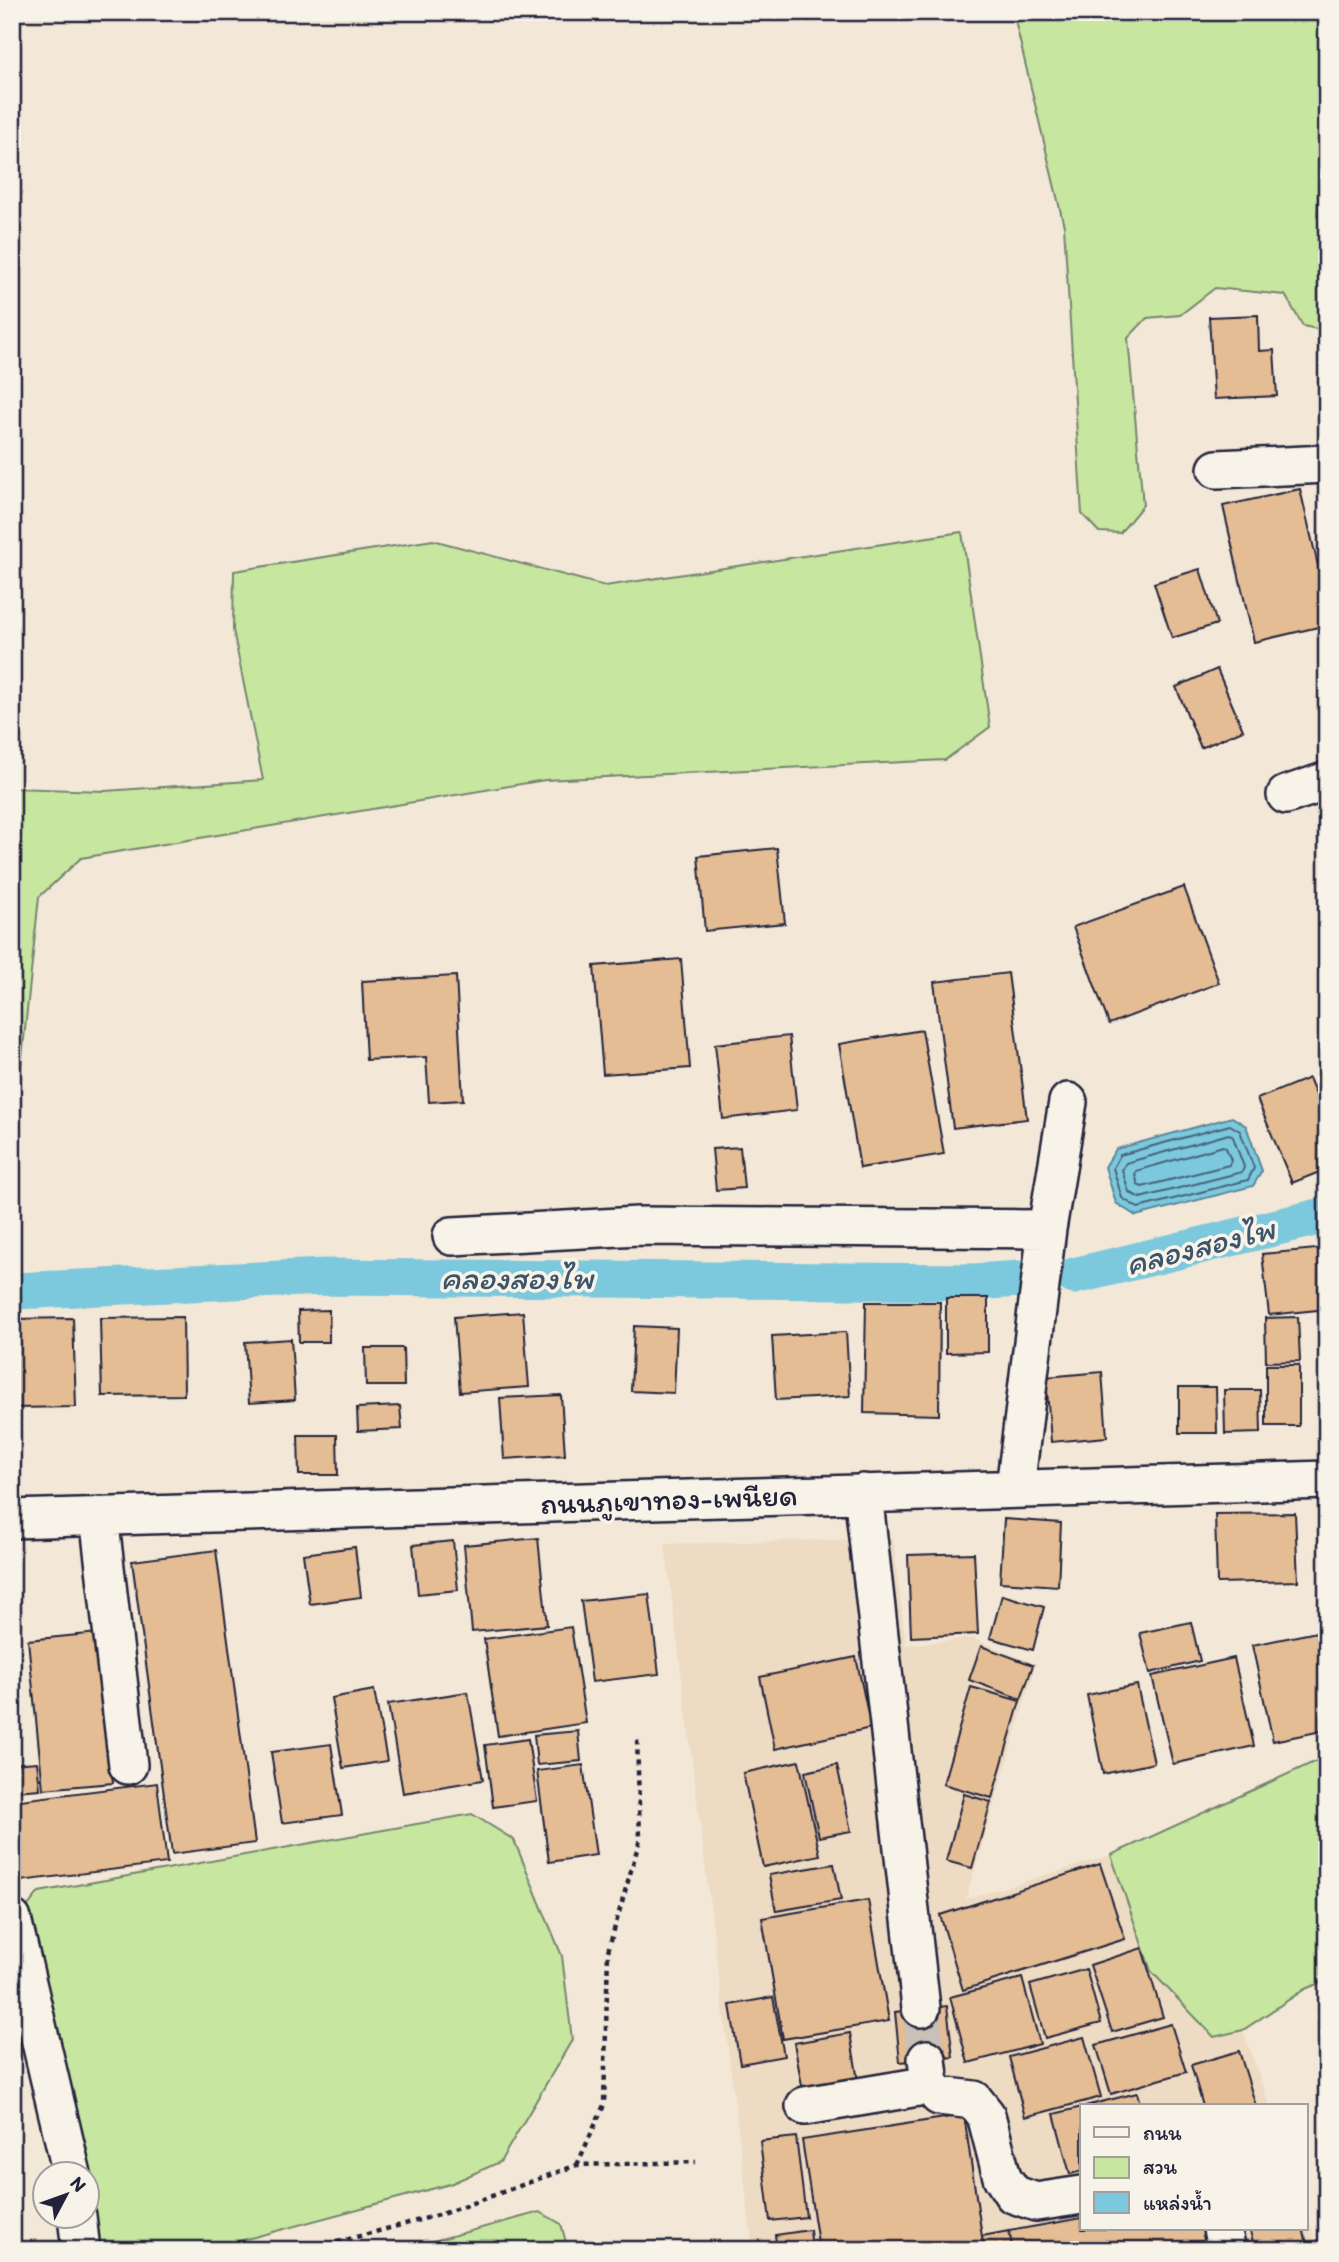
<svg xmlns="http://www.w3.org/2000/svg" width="1339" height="2262" viewBox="0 0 1339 2262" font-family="Itim,'Playpen Sans Thai',sans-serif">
	<rect width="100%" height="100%" fill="#f3e8d7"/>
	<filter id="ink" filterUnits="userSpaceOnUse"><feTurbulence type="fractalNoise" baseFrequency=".0143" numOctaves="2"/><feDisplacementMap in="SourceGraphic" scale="14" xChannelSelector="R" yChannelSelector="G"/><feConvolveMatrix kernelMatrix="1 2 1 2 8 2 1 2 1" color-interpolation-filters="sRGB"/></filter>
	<g filter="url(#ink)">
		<path fill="#eedbc3" d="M 893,1538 L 906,1645 L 972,1638 L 1036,1664 L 966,1899 L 1111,1855 L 1151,1971 L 1214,2037 L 1243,2030 L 1270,2106 L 1082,2106 L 1082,2229 L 1306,2229 L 1306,2210 L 1319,2250 L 753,2250 L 665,1544 Z"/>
		<path fill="#c7e7a0" stroke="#74846e" stroke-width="2" d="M 1013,12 L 1327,12 L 1327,86 L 1325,86 L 1317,216 L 1327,217 L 1327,331 L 1303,326 L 1285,295 L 1215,288 L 1180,315 L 1147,318 L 1128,338 L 1143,505 L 1120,533 L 1099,532 L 1082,514 L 1064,226 Z
			M 962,532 L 990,727 L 945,760 L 545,780 L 81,858 L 39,897 L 12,1152 L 12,788 L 105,791 L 263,780 L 233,630 L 234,571 L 433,540 L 605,586 Z
			M 1327,1756 L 1327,1980 L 1305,1989 L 1243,2030 L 1214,2037 L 1151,1971 L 1111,1855 Z
			M 472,1814 L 514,1840 L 562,1956 L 572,2040 L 500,2162 L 450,2184 L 206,2250 L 98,2250 L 88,2156 L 28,1906 L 39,1892 Z
			M 540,2212 L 561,2224 L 568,2250 L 400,2250 Z"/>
		<path fill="#7cc8dc" stroke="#58869c" stroke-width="2" d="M 1232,1117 L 1246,1126 L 1262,1171 L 1253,1186 L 1136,1216 L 1116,1203 L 1105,1167 L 1116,1149 Z"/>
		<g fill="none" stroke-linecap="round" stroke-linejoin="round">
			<path stroke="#46647b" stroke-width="2" d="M 1230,1125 L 1240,1131 L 1254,1168 L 1248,1180 L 1138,1208 L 1122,1198 L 1113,1168 L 1120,1155 Z
				M 1229,1134 L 1233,1137 L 1244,1167 L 1242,1172 L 1140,1198 L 1129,1192 L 1122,1170 L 1126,1163 Z
				M 1223,1146 L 1226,1148 L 1231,1160 L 1229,1165 L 1142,1187 L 1138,1185 L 1135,1174 L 1136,1171 Z"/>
			<path stroke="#7cc8dc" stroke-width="37" d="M 1074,1276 L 1327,1215
				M 12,1291 L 325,1277 L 973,1282 L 1021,1279"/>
		</g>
		<path fill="#e4bd95" stroke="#22223b" stroke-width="2" d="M 1258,315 L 1259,351 L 1274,350 L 1277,396 L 1214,399 L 1209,317 Z
			M 1300,489 L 1327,604 L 1327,625 L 1254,642 L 1223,506 Z
			M 1200,569 L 1217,624 L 1172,638 L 1154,583 Z
			M 1217,669 L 1243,730 L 1201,748 L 1176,687 Z
			M 777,848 L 785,923 L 705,931 L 698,856 Z
			M 1184,887 L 1219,983 L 1109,1024 L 1073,927 Z
			M 681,959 L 690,1068 L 603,1074 L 594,966 Z
			M 1008,973 L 1027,1119 L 953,1128 L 934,982 Z
			M 456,976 L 463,1100 L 429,1102 L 426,1057 L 366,1060 L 362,981 Z
			M 922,1030 L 944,1154 L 860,1168 L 839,1044 Z
			M 789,1036 L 797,1110 L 723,1119 L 715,1044 Z
			M 1309,1078 L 1327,1120 L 1327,1169 L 1292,1183 L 1257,1099 Z
			M 740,1147 L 744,1188 L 716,1190 L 712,1149 Z
			M 1327,1248 L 1327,1309 L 1269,1315 L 1262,1254 Z
			M 946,1298 L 988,1298 L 988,1352 L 946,1353 Z
			M 866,1302 L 940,1302 L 939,1415 L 864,1413 Z
			M 329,1310 L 329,1342 L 299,1342 L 298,1311 Z
			M 523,1312 L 529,1387 L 460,1392 L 454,1317 Z
			M 183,1317 L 184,1395 L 102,1396 L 100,1318 Z
			M 1298,1317 L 1300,1361 L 1266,1362 L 1265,1318 Z
			M 73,1318 L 76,1407 L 12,1408 L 12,1319 Z
			M 634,1326 L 677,1328 L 674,1393 L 631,1391 Z
			M 846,1332 L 850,1396 L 776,1400 L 772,1336 Z
			M 291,1339 L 295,1400 L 249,1403 L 245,1342 Z
			M 365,1348 L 403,1348 L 404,1386 L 366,1386 Z
			M 1266,1365 L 1299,1365 L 1299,1426 L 1266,1426 Z
			M 1102,1372 L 1107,1437 L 1051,1442 L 1046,1377 Z
			M 1327,1380 L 1327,1412 L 1322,1381 Z
			M 1179,1387 L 1216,1387 L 1217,1433 L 1179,1433 Z
			M 1224,1390 L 1260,1390 L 1261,1433 L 1225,1434 Z
			M 561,1395 L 565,1455 L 504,1459 L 500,1398 Z
			M 400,1406 L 402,1429 L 358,1431 L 357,1408 Z
			M 298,1435 L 337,1435 L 338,1475 L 299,1475 Z
			M 1295,1513 L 1298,1581 L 1217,1583 L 1215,1514 Z
			M 1004,1519 L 1061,1523 L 1058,1586 L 1000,1582 Z
			M 538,1538 L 547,1625 L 472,1632 L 464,1545 Z
			M 453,1541 L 458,1590 L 418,1594 L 413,1545 Z
			M 355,1547 L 361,1597 L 310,1604 L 303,1554 Z
			M 216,1550 L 255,1843 L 172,1854 L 132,1561 Z
			M 974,1553 L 978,1634 L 911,1637 L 908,1555 Z
			M 649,1594 L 659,1674 L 592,1682 L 581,1601 Z
			M 1002,1595 L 1044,1607 L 1033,1650 L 990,1638 Z
			M 1191,1622 L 1200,1661 L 1150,1673 L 1140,1633 Z
			M 571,1627 L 586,1723 L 498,1736 L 484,1639 Z
			M 1327,1630 L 1327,1730 L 1273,1741 L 1252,1645 Z
			M 98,1633 L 113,1783 L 43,1789 L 28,1640 Z
			M 981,1646 L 1033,1665 L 1021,1699 L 969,1680 Z
			M 856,1657 L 871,1728 L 775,1749 L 760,1677 Z
			M 1234,1658 L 1254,1746 L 1173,1764 L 1152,1676 Z
			M 1137,1685 L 1154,1763 L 1103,1774 L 1087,1695 Z
			M 971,1687 L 1020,1701 L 992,1798 L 943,1784 Z
			M 374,1690 L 387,1761 L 343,1768 L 331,1698 Z
			M 468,1692 L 483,1780 L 403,1793 L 388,1704 Z
			M 578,1731 L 581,1761 L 537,1765 L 534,1735 Z
			M 528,1739 L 537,1801 L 493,1807 L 485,1745 Z
			M 331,1744 L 342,1815 L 282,1823 L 271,1752 Z
			M 799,1761 L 820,1855 L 763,1867 L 743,1773 Z
			M 37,1762 L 40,1789 L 15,1791 L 12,1764 Z
			M 583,1765 L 596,1855 L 549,1862 L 537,1771 Z
			M 837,1765 L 851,1831 L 819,1837 L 805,1772 Z
			M 157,1783 L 167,1863 L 21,1881 L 12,1801 Z
			M 964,1794 L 991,1802 L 972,1868 L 946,1861 Z
			M 834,1864 L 841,1900 L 776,1911 L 769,1875 Z
			M 1100,1864 L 1125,1939 L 963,1990 L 940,1915 Z
			M 868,1900 L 889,2021 L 783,2039 L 762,1918 Z
			M 1142,1948 L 1163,2017 L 1112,2032 L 1090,1965 Z
			M 1086,1969 L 1101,2023 L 1045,2038 L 1030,1985 Z
			M 1022,1978 L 1040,2044 L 968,2063 L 950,1997 Z
			M 773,1997 L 784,2056 L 740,2064 L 730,2005 Z
			M 947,2006 L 953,2057 L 900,2062 L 895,2012 Z
			M 1171,2024 L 1186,2072 L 1111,2094 L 1096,2045 Z
			M 850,2033 L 859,2086 L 804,2096 L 794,2043 Z
			M 1084,2037 L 1101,2097 L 1025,2117 L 1009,2057 Z
			M 1239,2051 L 1256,2106 L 1203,2106 L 1191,2065 Z
			M 1137,2093 L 1141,2106 L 1085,2106 Z
			M 1082,2107 L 1082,2171 L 1070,2174 L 1054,2114 Z
			M 964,2115 L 984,2250 L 819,2250 L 802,2140 Z
			M 796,2137 L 806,2217 L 770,2221 L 760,2141 Z
			M 1082,2218 L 1082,2229 L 1206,2229 L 1210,2250 L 1013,2250 L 1009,2231 Z
			M 1249,2229 L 1303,2229 L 1309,2250 L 1256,2250 Z
			M 810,2230 L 812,2250 L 777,2250 L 775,2235 Z
			M 1009,2231 L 1013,2250 L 984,2250 L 982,2236 Z"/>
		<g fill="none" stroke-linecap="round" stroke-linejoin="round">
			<path stroke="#c9c0b8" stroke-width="37" stroke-dasharray="37 18" stroke-linecap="butt" d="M 921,2008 L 927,2059"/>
			<g stroke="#22223b" stroke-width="42">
				<path id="minor" d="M 1217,469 L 1327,464
					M 1286,795 L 1327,781
					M 452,1236 L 638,1226 L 1047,1229
					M 1015,1488 L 1047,1229 L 1068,1102
					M 863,1493 L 921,2008
					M 99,1516 L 128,1765
					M 12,1519 L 1327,1480
					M 12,1919 L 72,2174
					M 927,2059 L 930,2085 L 939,2096 L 974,2100 L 986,2115 L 1002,2177 L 1013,2194 L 1036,2202 L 1082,2195
					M 805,2106 L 930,2085
					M 77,2216 L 81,2250
					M 1222,2229 L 1227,2250"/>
			</g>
			<path stroke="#22223b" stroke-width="4.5" stroke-dasharray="5 5" stroke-linecap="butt" d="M 577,2165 L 604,2105 L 608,1951 L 640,1839 L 637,1737
				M 308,2250 L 442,2214 L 577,2165 L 696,2162"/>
			<use href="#minor" stroke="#f7f3e8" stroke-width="37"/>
		</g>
	</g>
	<g text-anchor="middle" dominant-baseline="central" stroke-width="7" stroke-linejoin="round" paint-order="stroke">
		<g font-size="30" fill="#22223b" stroke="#f7f3e8">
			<text transform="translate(669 1499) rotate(-2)">ถนนภูเขาทอง-เพนียด</text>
		</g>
		<g font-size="32" font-style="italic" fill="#3d546b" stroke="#f7f3e8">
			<text transform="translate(1200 1246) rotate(-14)">คลองสองไพ</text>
			<text x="517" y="1278">คลองสองไพ</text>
		</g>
	</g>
	<rect width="1339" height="2262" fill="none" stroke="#f7f3e8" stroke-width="42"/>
	<rect x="21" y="21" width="1297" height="2220" fill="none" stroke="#22223b" stroke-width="2.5" filter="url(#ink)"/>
	<rect x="1080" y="2104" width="228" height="126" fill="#f7f3e8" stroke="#a29fa3" stroke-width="2"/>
	<rect x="1094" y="2127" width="35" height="10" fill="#f7f3e8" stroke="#a29fa3" stroke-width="2"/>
	<text x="1143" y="2140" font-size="21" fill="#22223b">ถนน</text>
	<rect x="1094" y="2157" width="35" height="21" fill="#c7e7a0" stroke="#a29fa3" stroke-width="2"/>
	<text x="1143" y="2174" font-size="21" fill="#22223b">สวน</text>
	<rect x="1094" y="2192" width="35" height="21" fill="#7cc8dc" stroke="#a29fa3" stroke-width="2"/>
	<text x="1143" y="2210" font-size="21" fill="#22223b">แหล่งน้ำ</text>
	<g transform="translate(66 2195) rotate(49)"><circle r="33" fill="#f7f3e8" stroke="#a29fa3" stroke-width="2"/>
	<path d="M0-5L12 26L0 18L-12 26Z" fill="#22223b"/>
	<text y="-10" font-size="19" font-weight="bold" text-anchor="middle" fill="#22223b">N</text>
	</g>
</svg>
